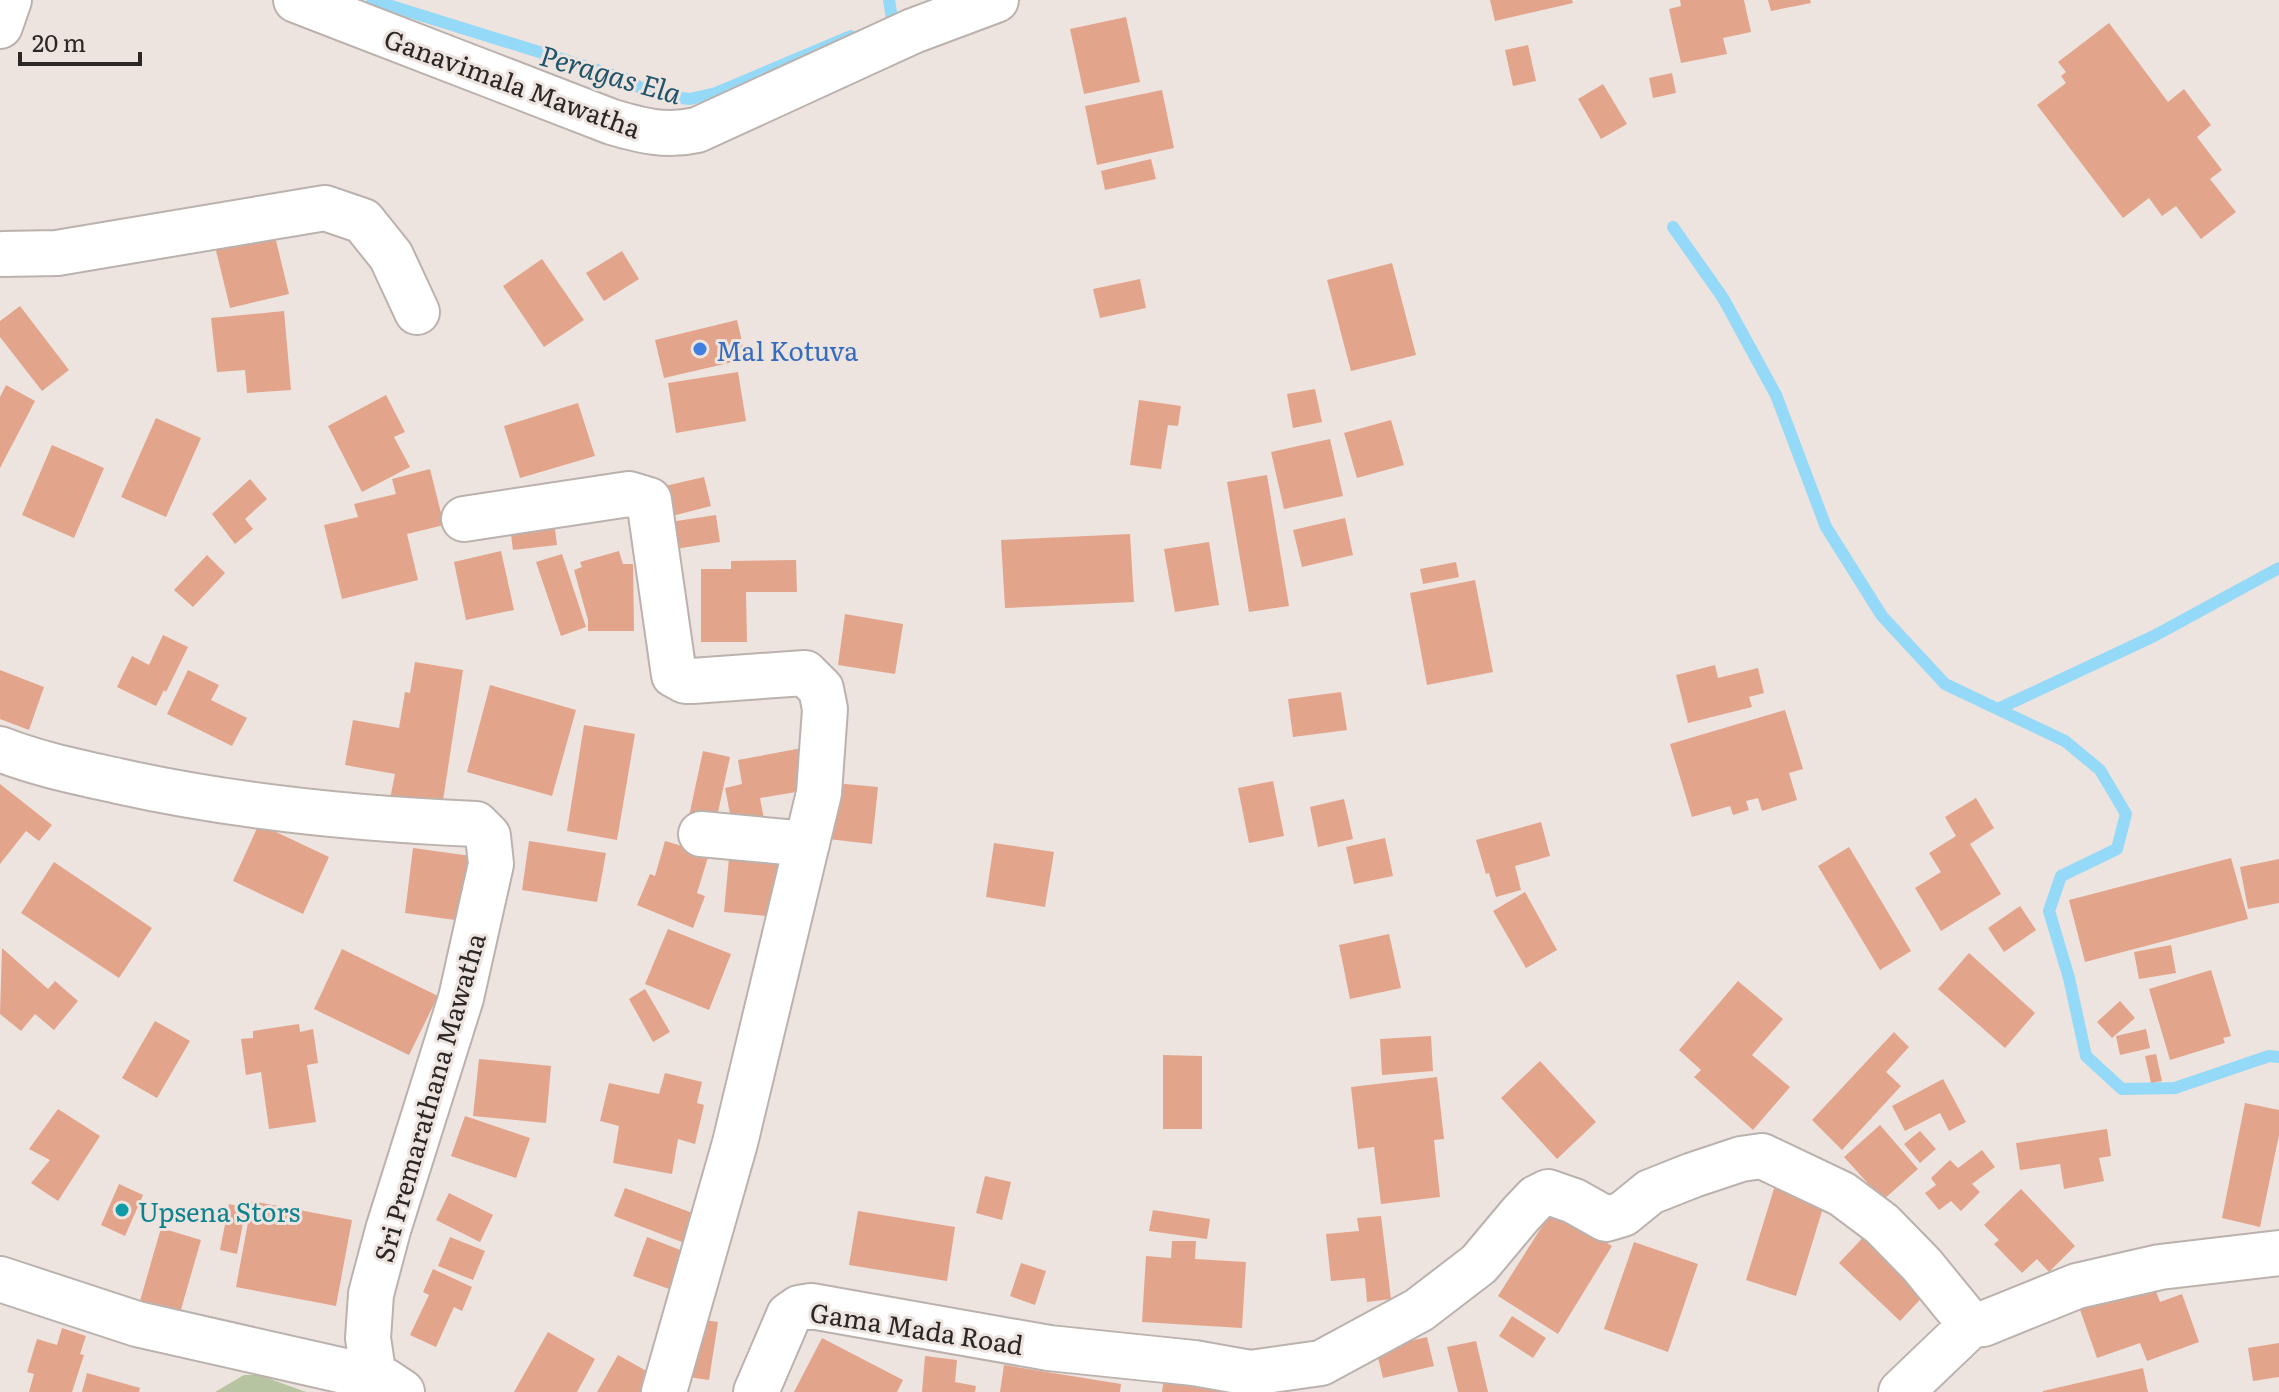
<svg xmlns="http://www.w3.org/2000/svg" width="2279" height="1392" viewBox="0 0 2279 1392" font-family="Literata,serif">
	<rect width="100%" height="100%" fill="#ede3df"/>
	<path fill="#b7c4a1" d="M 244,1375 L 259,1375 L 306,1392 L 215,1392 Z"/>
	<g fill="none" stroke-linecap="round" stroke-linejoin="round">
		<path stroke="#94d9f7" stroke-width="12" d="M 372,0 L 629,80 L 639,87 L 672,97 L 690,99 L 716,93 L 851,36
			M 889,0 L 892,18
			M 1673,227 L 1723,298 L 1776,395 L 1826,527 L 1882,616 L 1945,684 L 2065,741 L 2100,770 L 2126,814 L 2117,849 L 2061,876 L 2049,911 L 2069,978 L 2086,1056 L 2122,1089 L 2175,1088 L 2269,1056 L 2279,1057
			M 2000,708 L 2154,636 L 2279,568"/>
	</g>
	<path fill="#e2a58c" d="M 1490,0 L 1572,0 L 1573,3 L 1495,21 Z
		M 1680,0 L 1744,0 L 1751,32 L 1723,38 L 1727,54 L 1681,63 L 1669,9 L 1681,6 Z
		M 1768,0 L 1810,0 L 1811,3 L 1771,11 Z
		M 1126,17 L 1140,82 L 1084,94 L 1070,29 Z
		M 2109,23 L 2168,102 L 2184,89 L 2211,125 L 2197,137 L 2222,170 L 2210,179 L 2236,212 L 2201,239 L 2176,206 L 2162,216 L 2149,198 L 2123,218 L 2037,105 L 2066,83 L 2061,76 L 2066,72 L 2058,62 Z
		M 1528,45 L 1536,81 L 1513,86 L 1505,50 Z
		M 1672,73 L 1676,93 L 1653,98 L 1649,78 Z
		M 1603,84 L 1627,124 L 1601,139 L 1578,99 Z
		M 1162,90 L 1174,148 L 1097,165 L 1085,106 Z
		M 1151,159 L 1156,179 L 1105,190 L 1101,171 Z
		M 272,224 L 289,294 L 230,308 L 213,238 Z
		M 622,251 L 639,279 L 604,301 L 586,273 Z
		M 542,259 L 584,320 L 544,347 L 503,286 Z
		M 1392,263 L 1416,355 L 1351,371 L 1327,280 Z
		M 1140,279 L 1146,308 L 1100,318 L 1093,289 Z
		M 20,306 L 69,370 L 42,391 L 0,337 L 0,321 Z
		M 284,311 L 291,390 L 247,393 L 245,370 L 217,372 L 211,318 Z
		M 737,320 L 746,359 L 664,378 L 655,340 Z
		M 738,372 L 746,421 L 676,433 L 668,383 Z
		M 6,385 L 35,401 L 0,468 L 0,397 Z
		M 1315,389 L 1322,422 L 1293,428 L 1287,394 Z
		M 386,395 L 405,432 L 394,437 L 410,467 L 362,492 L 328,426 Z
		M 1139,400 L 1181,406 L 1178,426 L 1168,425 L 1161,469 L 1130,465 Z
		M 578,403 L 595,456 L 520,478 L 504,426 Z
		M 156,418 L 201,438 L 166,517 L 121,497 Z
		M 1391,420 L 1404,465 L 1357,478 L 1344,433 Z
		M 1330,439 L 1343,496 L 1284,509 L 1271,452 Z
		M 52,445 L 104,468 L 74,538 L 22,515 Z
		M 430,469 L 444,525 L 407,534 L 418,580 L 342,599 L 324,525 L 358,517 L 354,504 L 396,494 L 392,479 Z
		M 1267,475 L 1289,606 L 1249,612 L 1227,482 Z
		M 704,477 L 711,506 L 672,516 L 665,486 Z
		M 250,479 L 267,499 L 245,519 L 253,529 L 235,544 L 212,514 Z
		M 553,514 L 557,545 L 513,550 L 509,519 Z
		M 716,515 L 720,542 L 675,549 L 670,522 Z
		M 1345,518 L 1353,555 L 1302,567 L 1293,530 Z
		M 1130,534 L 1134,602 L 1005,608 L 1001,540 Z
		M 1209,542 L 1219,605 L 1175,612 L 1164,549 Z
		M 501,551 L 514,610 L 466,620 L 454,562 Z
		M 619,551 L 623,564 L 633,564 L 634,631 L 588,631 L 588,620 L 574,570 L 582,567 L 580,562 Z
		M 562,554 L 586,627 L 561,636 L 536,562 Z
		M 207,555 L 225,573 L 193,607 L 174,590 Z
		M 796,560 L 797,592 L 746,592 L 747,642 L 701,642 L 701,569 L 731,569 L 731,561 Z
		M 1456,562 L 1459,577 L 1423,584 L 1420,569 Z
		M 1475,580 L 1493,672 L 1427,685 L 1410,593 Z
		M 845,614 L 903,624 L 895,674 L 838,665 Z
		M 163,635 L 188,647 L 166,692 L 164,690 L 156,706 L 117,687 L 132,656 L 149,665 Z
		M 415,662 L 463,670 L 442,807 L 390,799 L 395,774 L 345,765 L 353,720 L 399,728 L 405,692 L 410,693 Z
		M 1715,665 L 1718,678 L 1758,668 L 1764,693 L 1749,697 L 1752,707 L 1688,723 L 1676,675 Z
		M 0,670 L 44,687 L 29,730 L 0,719 Z
		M 188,670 L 219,685 L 211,700 L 247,718 L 232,746 L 167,714 Z
		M 490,685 L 576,710 L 552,796 L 467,772 Z
		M 1341,692 L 1347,730 L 1293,737 L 1288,699 Z
		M 1785,710 L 1803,769 L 1789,773 L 1797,800 L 1762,811 L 1758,798 L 1746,801 L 1749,810 L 1733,815 L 1730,806 L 1692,817 L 1670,744 Z
		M 584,725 L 635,734 L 617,840 L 567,831 Z
		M 802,748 L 808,790 L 760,798 L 764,819 L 732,824 L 725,788 L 742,784 L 738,760 Z
		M 703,751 L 730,757 L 715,826 L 688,821 Z
		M 1273,781 L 1284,836 L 1249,843 L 1238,788 Z
		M 834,783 L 878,787 L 872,844 L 828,839 Z
		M 0,784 L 52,825 L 39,841 L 26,831 L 0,864 Z
		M 1976,798 L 1994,828 L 1970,844 L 2001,894 L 1941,931 L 1915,888 L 1941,872 L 1929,853 L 1956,836 L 1945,817 Z
		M 1344,799 L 1353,839 L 1318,847 L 1310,807 Z
		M 1541,822 L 1550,856 L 1515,866 L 1521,890 L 1496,897 L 1489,873 L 1486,874 L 1476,840 Z
		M 259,824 L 329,857 L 303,914 L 233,881 Z
		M 1385,838 L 1393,876 L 1354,884 L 1346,847 Z
		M 529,841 L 606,853 L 597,902 L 522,890 Z
		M 665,841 L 709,854 L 697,893 L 705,896 L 693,928 L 637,905 L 650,874 L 655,876 Z
		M 994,843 L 1054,852 L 1045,907 L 986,897 Z
		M 730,847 L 784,853 L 778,917 L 724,912 Z
		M 1849,847 L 1911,951 L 1880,970 L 1818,866 Z
		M 413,848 L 471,856 L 462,921 L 405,913 Z
		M 2231,858 L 2248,919 L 2085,962 L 2069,900 Z
		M 2279,859 L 2279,903 L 2248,909 L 2240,867 Z
		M 54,862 L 152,928 L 119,978 L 21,913 Z
		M 1525,892 L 1557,950 L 1526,968 L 1493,911 Z
		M 2020,906 L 2036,930 L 2004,952 L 1988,928 Z
		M 668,929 L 731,954 L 709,1010 L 645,984 Z
		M 1389,934 L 1401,988 L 1350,999 L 1339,945 Z
		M 2171,945 L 2176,973 L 2139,979 L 2134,952 Z
		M 2,948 L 48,989 L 55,981 L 78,1001 L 54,1030 L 35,1014 L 21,1031 L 0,1014 Z
		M 342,949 L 438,996 L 409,1055 L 314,1009 Z
		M 1969,953 L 2035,1013 L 2005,1048 L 1938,989 Z
		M 2211,970 L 2231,1036 L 2223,1038 L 2225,1043 L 2170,1060 L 2149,989 Z
		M 1738,981 L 1783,1019 L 1752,1055 L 1790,1087 L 1753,1130 L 1694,1077 L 1701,1070 L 1679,1050 Z
		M 645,989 L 670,1032 L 653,1042 L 629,999 Z
		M 2120,1001 L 2135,1018 L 2112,1038 L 2097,1022 Z
		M 155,1021 L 190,1041 L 157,1098 L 122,1078 Z
		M 299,1024 L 300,1032 L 313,1029 L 318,1063 L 307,1065 L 316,1122 L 269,1129 L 261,1072 L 246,1075 L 241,1039 L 253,1038 L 253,1031 Z
		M 2146,1029 L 2150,1048 L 2120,1055 L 2116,1036 Z
		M 1894,1032 L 1909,1047 L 1886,1072 L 1901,1086 L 1842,1150 L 1812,1120 Z
		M 1431,1036 L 1433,1071 L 1382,1075 L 1380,1039 Z
		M 2156,1054 L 2162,1081 L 2151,1083 L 2145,1056 Z
		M 1163,1055 L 1202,1056 L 1202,1129 L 1163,1129 Z
		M 479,1059 L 551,1066 L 546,1123 L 473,1116 Z
		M 1540,1061 L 1596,1122 L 1557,1159 L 1501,1098 Z
		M 665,1073 L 702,1082 L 697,1103 L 704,1105 L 695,1144 L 678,1139 L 672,1174 L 613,1163 L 619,1126 L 600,1121 L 609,1083 L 659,1094 Z
		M 1437,1077 L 1444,1139 L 1434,1140 L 1440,1197 L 1381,1204 L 1374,1147 L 1358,1149 L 1351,1087 Z
		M 1943,1079 L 1966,1122 L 1949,1131 L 1940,1113 L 1905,1131 L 1892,1106 Z
		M 2245,1103 L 2279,1110 L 2279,1135 L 2260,1227 L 2222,1218 Z
		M 58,1109 L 100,1136 L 58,1201 L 31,1183 L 50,1160 L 29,1149 Z
		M 465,1116 L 530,1138 L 516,1178 L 451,1156 Z
		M 1880,1125 L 1918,1169 L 1883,1200 L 1844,1157 Z
		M 2107,1129 L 2111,1156 L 2099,1158 L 2104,1181 L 2064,1189 L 2060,1164 L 2020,1170 L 2016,1143 Z
		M 1920,1131 L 1936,1149 L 1920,1163 L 1904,1144 Z
		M 1982,1150 L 1995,1167 L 1972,1184 L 1980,1192 L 1961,1211 L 1951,1201 L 1939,1210 L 1925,1193 L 1936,1185 L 1931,1178 L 1950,1160 L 1958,1168 Z
		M 985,1176 L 1011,1182 L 1002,1220 L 976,1213 Z
		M 1776,1182 L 1826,1198 L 1796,1296 L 1746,1280 Z
		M 119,1184 L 143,1195 L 125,1236 L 101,1225 Z
		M 625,1188 L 698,1215 L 687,1244 L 614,1216 Z
		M 2021,1189 L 2075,1246 L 2049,1272 L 2037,1259 L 2022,1273 L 1994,1244 L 1999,1240 L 1984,1225 Z
		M 449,1193 L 493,1215 L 480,1242 L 436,1220 Z
		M 252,1201 L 352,1220 L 336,1306 L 236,1287 Z
		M 229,1204 L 246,1208 L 237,1254 L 220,1250 Z
		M 1553,1209 L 1612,1246 L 1558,1334 L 1498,1296 Z
		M 1153,1210 L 1210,1219 L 1207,1239 L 1149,1231 Z
		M 858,1211 L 955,1227 L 947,1281 L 849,1265 Z
		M 1381,1216 L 1391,1299 L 1367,1302 L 1365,1278 L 1331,1281 L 1326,1234 L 1359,1231 L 1357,1218 Z
		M 161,1228 L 201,1240 L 180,1313 L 140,1301 Z
		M 1871,1229 L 1932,1287 L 1900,1321 L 1839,1263 Z
		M 450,1237 L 485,1251 L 473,1280 L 438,1266 Z
		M 647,1237 L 683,1251 L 669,1289 L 633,1276 Z
		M 1172,1241 L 1196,1241 L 1195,1259 L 1246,1262 L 1242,1328 L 1142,1322 L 1146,1256 L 1171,1258 Z
		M 1634,1242 L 1698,1264 L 1668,1352 L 1604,1329 Z
		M 1021,1263 L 1046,1271 L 1035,1305 L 1010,1296 Z
		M 433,1269 L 472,1287 L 462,1311 L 454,1307 L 436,1347 L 410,1335 L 429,1295 L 423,1292 Z
		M 2151,1277 L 2160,1302 L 2182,1294 L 2199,1342 L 2147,1361 L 2140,1343 L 2097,1358 L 2078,1304 Z
		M 1512,1316 L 1546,1338 L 1533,1358 L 1499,1336 Z
		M 697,1319 L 718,1322 L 709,1380 L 688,1377 Z
		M 62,1328 L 86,1336 L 80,1354 L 84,1355 L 72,1392 L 29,1392 L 34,1374 L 27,1372 L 37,1339 L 57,1345 Z
		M 548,1332 L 595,1359 L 577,1392 L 514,1392 Z
		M 1427,1337 L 1434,1366 L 1383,1378 L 1376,1349 Z
		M 822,1338 L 903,1380 L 897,1392 L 794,1392 Z
		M 1476,1341 L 1488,1392 L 1458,1392 L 1447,1347 Z
		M 2279,1343 L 2279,1377 L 2253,1381 L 2248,1348 Z
		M 618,1355 L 664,1381 L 658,1392 L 597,1392 Z
		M 925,1356 L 957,1360 L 955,1382 L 976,1386 L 975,1392 L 922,1392 Z
		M 1004,1365 L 1121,1384 L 1120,1392 L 1000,1392 Z
		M 2143,1368 L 2148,1392 L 2043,1392 L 2043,1391 Z
		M 1165,1372 L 1230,1384 L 1228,1392 L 1162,1392 Z
		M 87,1373 L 140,1388 L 139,1392 L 82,1392 Z"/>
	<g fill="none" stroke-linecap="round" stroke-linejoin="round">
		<g stroke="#bbb2ae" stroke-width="48">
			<path id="minor" d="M 296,0 L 612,122 C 643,131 666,137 697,130 L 913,31 L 996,0
				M 0,26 L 9,0
				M 3,254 L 57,253 L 325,208 L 363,221 L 391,256 L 417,312
				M 464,519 L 629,494 L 649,500 L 674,675 L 685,681 L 692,681 L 805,673 L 821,689 L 825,709 L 819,793 L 735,1143 L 664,1392
				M 0,749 C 38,764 78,772 118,781 C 235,807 356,819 476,824 L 488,836 L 491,864 L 461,998 L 388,1230 L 371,1294 L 368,1338 L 374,1378
				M 701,834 L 807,844
				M 0,1279 L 137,1324 L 384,1380 L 402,1392
				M 756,1392 L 789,1315 L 799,1308 L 811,1306 L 1049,1348 L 1194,1363 L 1250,1373 L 1321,1363 L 1419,1310 L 1479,1264 L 1520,1215 L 1536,1198 L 1548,1192 L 1574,1201 L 1606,1219 L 1623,1214 L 1650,1192 L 1693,1175 L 1741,1159 L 1762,1156 L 1842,1194 L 1882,1224 L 1922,1265 L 1971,1325 L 1983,1324 L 2077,1286 L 2160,1267 L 2279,1253
				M 1901,1392 L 1971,1325"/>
		</g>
		<use href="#minor" stroke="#fff" stroke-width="44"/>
	</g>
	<circle fill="#3f7fe0" stroke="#ede3df" stroke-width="3" cx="700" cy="349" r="8"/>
	<circle fill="#0f9aa8" stroke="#ede3df" stroke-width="3" cx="122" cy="1210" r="8"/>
	<g text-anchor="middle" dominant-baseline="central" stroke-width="6" stroke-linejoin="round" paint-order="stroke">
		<g font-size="26" fill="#2b2726" stroke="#ede3df">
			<text transform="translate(513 82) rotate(20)">Ganavimala Mawatha</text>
			<text transform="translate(428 1097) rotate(-74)">Sri Premarathana Mawatha</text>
			<text transform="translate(917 1327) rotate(9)">Gama Mada Road</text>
		</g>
		<g font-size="26" fill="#366cbe" stroke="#ede3df" text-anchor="start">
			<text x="716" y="349">Mal Kotuva</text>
		</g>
		<g font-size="26" fill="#0d838f" stroke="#ede3df" text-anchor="start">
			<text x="138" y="1210">Upsena Stors</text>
		</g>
		<g font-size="28" font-style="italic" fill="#1e556a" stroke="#ede3df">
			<text transform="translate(611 73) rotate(16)">Peragas Ela</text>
		</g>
	</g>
	<path d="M20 52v12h120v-12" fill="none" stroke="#2b2726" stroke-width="4"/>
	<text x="32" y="52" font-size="24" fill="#2b2726" stroke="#ede3df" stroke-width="6" paint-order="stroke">20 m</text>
</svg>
